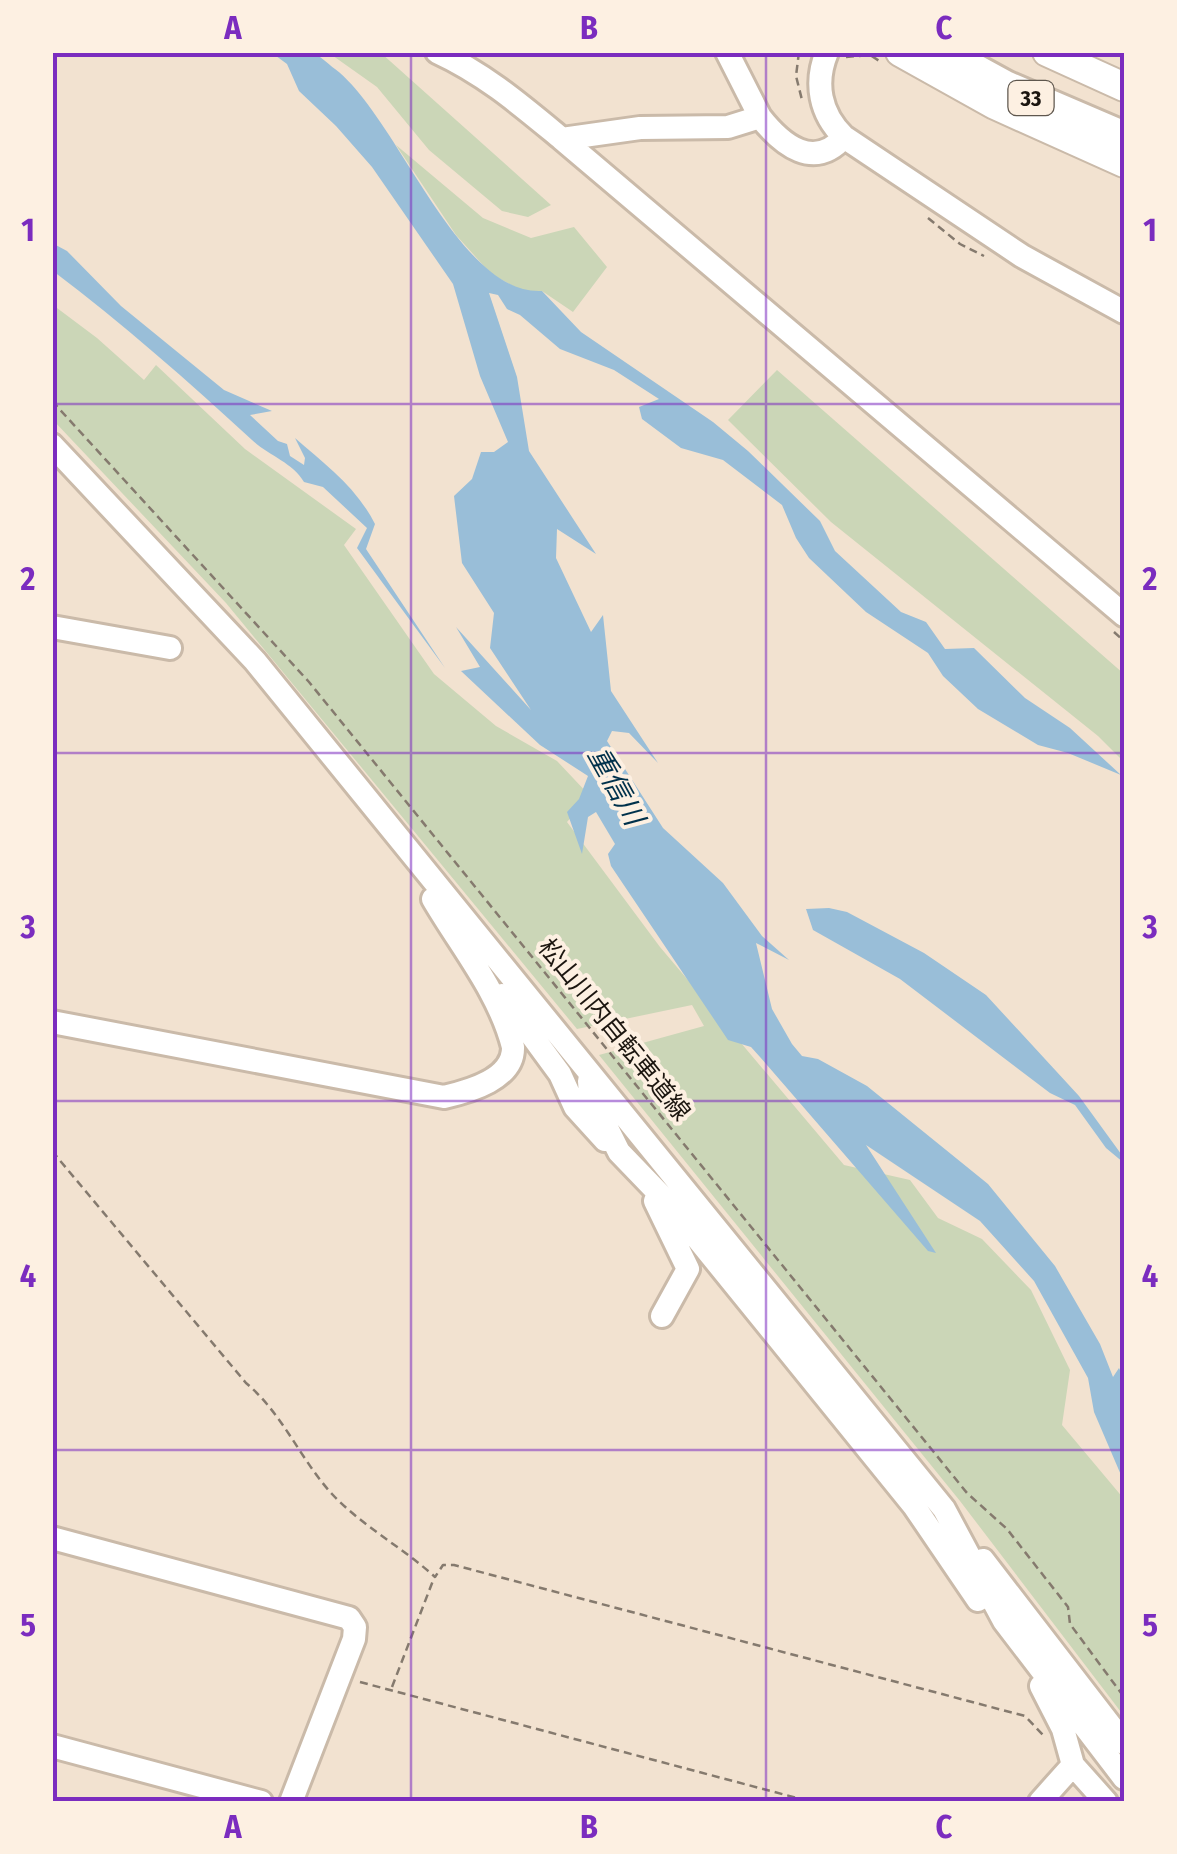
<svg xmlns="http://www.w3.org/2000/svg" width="1177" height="1854" viewBox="0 0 1177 1854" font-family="'Fira Sans Condensed','Noto Sans JP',sans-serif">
	<rect width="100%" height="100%" fill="#f2e2d0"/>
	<path fill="#cbd6b7" d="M 329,53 L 381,53 L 551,205 L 528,217 L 502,211 L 429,150 L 377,87 Z
		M 396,145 L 483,218 L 531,238 L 574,227 L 607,267 L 573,312 L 542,291 L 524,292 L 491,274 L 456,235 Z
		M 53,305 L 97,338 L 144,380 L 156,365 L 245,449 L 356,529 L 344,545 L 434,674 L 496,726 L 557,761 L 590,796 L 567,822 L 660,947 L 844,1165 L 910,1180 L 938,1218 L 982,1239 L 1031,1290 L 1070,1370 L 1062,1425 L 1124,1499 L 1124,1716 L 960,1501 L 599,1055 L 704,1026 L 692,1005 L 577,1029 L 226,603 L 53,420 Z
		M 777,370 L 1124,674 L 1124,762 L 1098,736 L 831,522 L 728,420 Z"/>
	<path fill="#99bed8" d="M 272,53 C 284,52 299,50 310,52 C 319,54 328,64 335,69 C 398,117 458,296 542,291 L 581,332 L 713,422 L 748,451 L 820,521 L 835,551 L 901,612 L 926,622 L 945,649 L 974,648 L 1025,698 L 1070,728 L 1121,775 L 1068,753 L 1038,745 L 978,709 L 943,676 L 928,653 L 866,612 L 809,558 L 796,538 L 782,505 L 723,460 L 681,448 L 642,419 L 639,407 L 659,399 L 614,370 L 560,349 L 520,315 L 507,309 L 498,295 L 489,293 L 517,377 L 529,451 L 596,554 L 557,529 L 556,558 L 591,632 L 603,615 L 611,691 L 658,763 L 629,733 L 612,731 L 607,741 L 663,828 L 723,883 L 762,936 L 789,960 L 756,943 L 772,1009 L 792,1044 L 802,1056 L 818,1059 L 867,1086 L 988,1184 L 1055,1266 L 1100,1344 L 1113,1377 L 1119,1368 L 1124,1378 L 1124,1482 L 1094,1412 L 1088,1378 L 1034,1281 L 980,1221 L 866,1145 L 936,1253 L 928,1251 L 760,1057 L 751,1047 L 728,1040 L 611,866 L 608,854 L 615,844 L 596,812 L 588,817 L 582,854 L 567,812 L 579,799 L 588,776 L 540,745 L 461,671 L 480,667 L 456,627 L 531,710 L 490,648 L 494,613 L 462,563 L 454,496 L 472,479 L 481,452 L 494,452 L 508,442 L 480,376 L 453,284 L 372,167 L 336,126 L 299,91 L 287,64 Z
		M 52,243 L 67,251 L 121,306 L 224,390 L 272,411 L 250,415 L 278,441 L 287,444 L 290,456 L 304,465 L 305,458 L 295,438 C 325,464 357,488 375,524 L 366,549 L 445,668 L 357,548 L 367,528 L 323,487 L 304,482 C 292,462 269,456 252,440 C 188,381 122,323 53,271 Z
		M 829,908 L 847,912 L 924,953 L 986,995 L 1079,1096 L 1124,1158 L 1124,1163 L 1106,1148 L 1075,1105 L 1050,1093 L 900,979 L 813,930 L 806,909 Z"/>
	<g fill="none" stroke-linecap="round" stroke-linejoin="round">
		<g stroke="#cabaa9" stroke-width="28">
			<path id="minor" d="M 437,52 C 485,74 522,106 562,139 L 640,128 L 728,127 L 760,117 C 782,145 814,171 844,137
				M 727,52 L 760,117
				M 827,52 C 814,83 820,114 844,137 L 1022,256 L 1124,312
				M 562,139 L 1124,615
				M 52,445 L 255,661 L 944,1509 L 1004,1621 L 1124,1778
				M 52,627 L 170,648
				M 502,995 L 560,1074 L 575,1107 L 605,1140
				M 52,1022 L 444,1097 C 470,1091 514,1079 513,1047 C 499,992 461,947 433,899
				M 589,1081 L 590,1094 L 619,1152 L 671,1206 L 914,1506 L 978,1600
				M 655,1201 L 688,1269 L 662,1316
				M 52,1538 L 349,1618 L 355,1627 L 354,1639 L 291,1802
				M 983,1560 L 1124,1743
				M 1041,1686 L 1063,1729 L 1073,1765 L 1106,1802
				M 52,1746 L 261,1802
				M 1040,1802 L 1073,1765"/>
		</g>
		<g stroke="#cabaa9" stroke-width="32">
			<path id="major" d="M 900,52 L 995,105 L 1124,163
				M 1047,52 L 1124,87"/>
		</g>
		<g stroke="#cabaa9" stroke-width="38">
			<path id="highway" d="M 941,52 L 1005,87 L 1124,138"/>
		</g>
		<path stroke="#857a6e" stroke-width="2.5" stroke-dasharray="8 5" stroke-linecap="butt" d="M 799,52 L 796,76 L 802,100
			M 846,57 L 870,55 L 881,62
			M 928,218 L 960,244 L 984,256
			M 52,401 L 309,682 L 967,1493 L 1007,1529 L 1068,1607 L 1070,1624 L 1124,1697
			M 1114,632 L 1124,641
			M 52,1151 L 246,1383 C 283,1414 300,1459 332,1494 C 362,1526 402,1547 435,1577 L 443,1565 L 454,1565 L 1025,1716 L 1043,1735
			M 360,1682 L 812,1802
			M 392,1687 L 434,1578"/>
		<use href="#minor" stroke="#fff" stroke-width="22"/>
		<use href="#major" stroke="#fff" stroke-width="28"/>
		<use href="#highway" stroke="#fff" stroke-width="32"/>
	</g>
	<path fill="none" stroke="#7b2cbf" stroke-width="2.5" stroke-opacity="0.55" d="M 411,52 L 411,1802M 766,52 L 766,1802M 52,404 L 1124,404M 52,753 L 1124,753M 52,1101 L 1124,1101M 52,1450 L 1124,1450"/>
	<g text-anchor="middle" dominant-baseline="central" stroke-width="8" stroke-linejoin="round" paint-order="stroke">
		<rect fill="#fdf0e2" stroke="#5f574e" stroke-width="2.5" x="1008.5" y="81" width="45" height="34" rx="8"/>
		<g font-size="22" font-weight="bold" fill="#1b150f">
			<text x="1031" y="98">33</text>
		</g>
		<g font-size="25" fill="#1b150f" stroke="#fdf0e2">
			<text transform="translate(614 1030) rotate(51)">松山川内自転車道線</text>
		</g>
		<g font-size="28" font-style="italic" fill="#00314b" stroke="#fdf0e2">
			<text transform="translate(616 786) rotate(61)">重信川</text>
		</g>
	</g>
	<rect width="1177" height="1854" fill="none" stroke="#fdf0e2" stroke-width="110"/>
	<rect x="55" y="55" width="1067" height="1744" fill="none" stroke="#7b2cbf" stroke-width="4"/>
	<g font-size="32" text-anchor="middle" font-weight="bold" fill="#7b2cbf">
		<text x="233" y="39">A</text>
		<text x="589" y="39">B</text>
		<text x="944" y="39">C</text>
		<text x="28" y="241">1</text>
		<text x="1150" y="241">1</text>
		<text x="28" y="590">2</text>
		<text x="1150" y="590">2</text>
		<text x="28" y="938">3</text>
		<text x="1150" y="938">3</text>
		<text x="28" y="1287">4</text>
		<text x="1150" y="1287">4</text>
		<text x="28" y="1636">5</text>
		<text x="1150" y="1636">5</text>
		<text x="233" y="1838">A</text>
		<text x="589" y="1838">B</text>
		<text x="944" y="1838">C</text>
	</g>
</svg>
